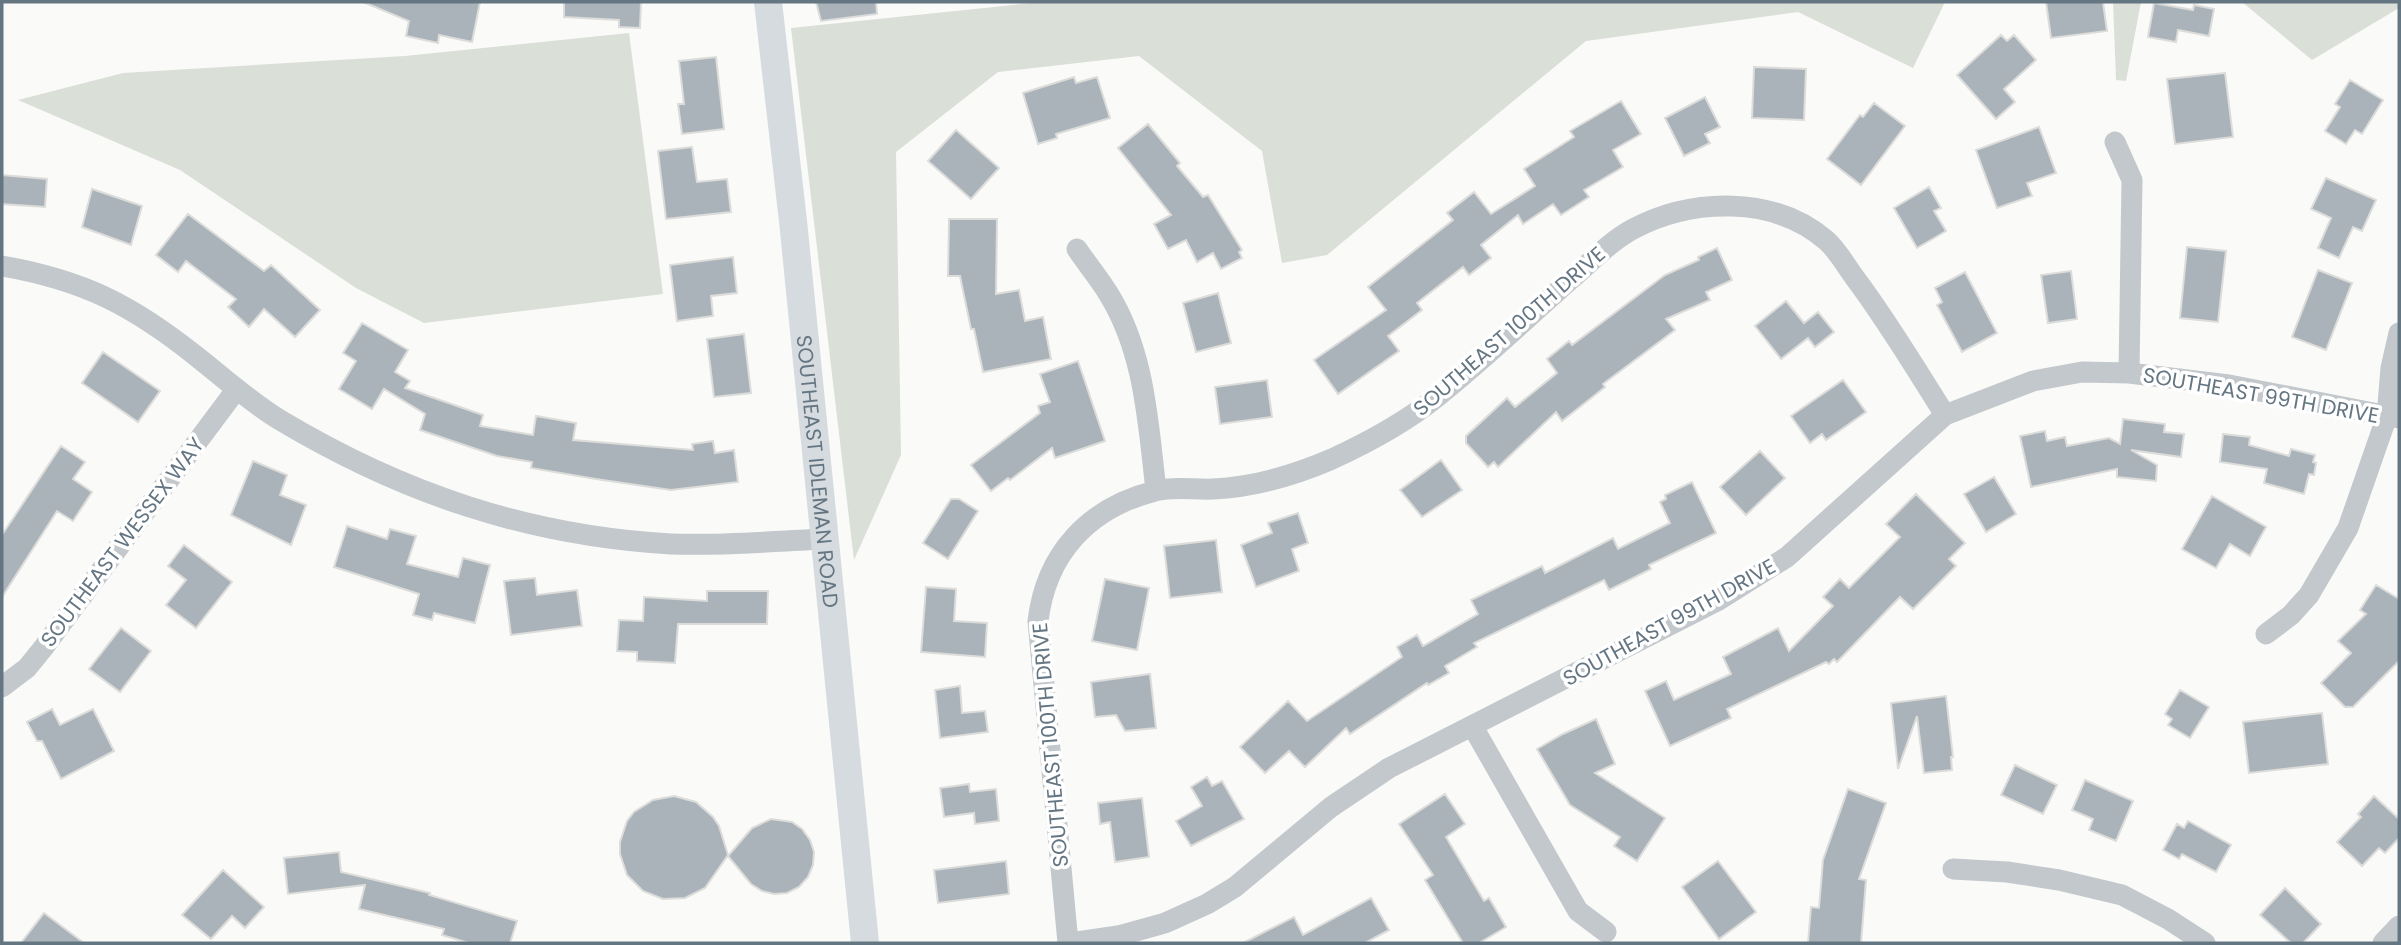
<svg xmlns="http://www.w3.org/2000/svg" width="2401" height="945" viewBox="0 0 2401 945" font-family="Poppins,sans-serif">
	<rect width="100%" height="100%" fill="#fafaf8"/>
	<path fill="#dadfd7" d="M 1041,2 L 1945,2 L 1913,68 L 1798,12 L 1586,41 L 1327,255 L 1282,263 L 1262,151 L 1139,56 L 998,72 L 896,152 L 901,455 L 854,560 L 791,28 Z
		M 2113,2 L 2141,2 L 2126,81 L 2116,80 Z
		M 2242,2 L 2399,2 L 2399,8 L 2312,60 Z
		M 629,33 L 663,294 L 424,323 L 356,288 L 180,170 L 18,100 L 123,73 L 405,56 Z"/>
	<path fill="#aab3b9" stroke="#dcdcda" stroke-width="2" d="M 363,2 L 480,2 L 472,42 L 439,35 L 438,43 L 406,36 L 409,21 Z
		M 564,2 L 641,2 L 640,28 L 619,27 L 619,20 L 564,17 Z
		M 816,2 L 876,2 L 877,14 L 821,21 Z
		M 2046,2 L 2103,2 L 2107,31 L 2051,38 Z
		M 2154,3 L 2193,10 L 2194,5 L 2214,9 L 2209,36 L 2178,30 L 2176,42 L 2148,37 Z
		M 2001,35 L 2007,41 L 2014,35 L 2036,60 L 2004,89 L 2015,102 L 1996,119 L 1957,75 Z
		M 716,57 L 724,129 L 682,134 L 678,104 L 684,104 L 679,61 Z
		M 1754,67 L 1806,69 L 1804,120 L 1752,118 Z
		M 2225,73 L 2233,137 L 2175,144 L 2167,79 Z
		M 1074,77 L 1076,83 L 1097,77 L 1110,118 L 1056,134 L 1057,138 L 1038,144 L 1023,93 Z
		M 2350,80 L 2383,100 L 2362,134 L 2355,130 L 2346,144 L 2325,131 L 2340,107 L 2335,104 Z
		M 1705,97 L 1720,127 L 1705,134 L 1710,143 L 1684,156 L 1665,118 Z
		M 1621,101 L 1641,134 L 1613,150 L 1623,167 L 1584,190 L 1589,197 L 1561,215 L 1553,204 L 1523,224 L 1518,215 L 1481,245 L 1491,258 L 1469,275 L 1463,267 L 1417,303 L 1422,310 L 1388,336 L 1399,351 L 1338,394 L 1314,360 L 1386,310 L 1368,287 L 1453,220 L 1447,213 L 1474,192 L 1491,214 L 1535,186 L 1524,169 L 1574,137 L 1570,131 Z
		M 1874,103 L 1905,126 L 1861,185 L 1827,159 L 1860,115 L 1863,117 Z
		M 1148,124 L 1180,163 L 1177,166 L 1203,197 L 1208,195 L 1242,250 L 1239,252 L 1242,258 L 1221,269 L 1213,253 L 1197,262 L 1186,240 L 1168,249 L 1154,224 L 1171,215 L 1118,148 Z
		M 2039,127 L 2056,173 L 2027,183 L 2032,196 L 1997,208 L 1976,150 Z
		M 956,130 L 999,168 L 971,199 L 928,161 Z
		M 692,147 L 697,182 L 727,179 L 731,212 L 666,219 L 658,151 Z
		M 2,175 L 47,179 L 45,207 L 2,204 Z
		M 2326,178 L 2376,200 L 2362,231 L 2353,227 L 2339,258 L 2318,248 L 2331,218 L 2311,209 Z
		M 1929,187 L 1941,208 L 1934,211 L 1946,231 L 1917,248 L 1894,208 Z
		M 92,189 L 142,206 L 131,245 L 82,227 Z
		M 188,214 L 264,271 L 271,265 L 320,310 L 295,337 L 264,309 L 249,327 L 228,307 L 236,299 L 186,261 L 178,272 L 156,255 Z
		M 949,219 L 997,219 L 996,294 L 1019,290 L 1025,321 L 1043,317 L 1051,359 L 983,372 L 974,329 L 971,329 L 960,276 L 948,276 Z
		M 2187,247 L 2226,251 L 2218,322 L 2180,318 Z
		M 1717,248 L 1732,280 L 1706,292 L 1710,300 L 1666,319 L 1675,330 L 1603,384 L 1605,387 L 1562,421 L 1556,412 L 1498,467 L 1494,462 L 1488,467 L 1466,443 L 1466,436 L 1507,398 L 1515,407 L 1557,373 L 1547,359 L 1569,341 L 1572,345 L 1665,275 L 1699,260 L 1698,257 Z
		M 733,257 L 737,293 L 711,296 L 713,316 L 677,321 L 670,265 Z
		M 2318,270 L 2352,283 L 2326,350 L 2292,337 Z
		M 2071,271 L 2077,319 L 2048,323 L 2041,275 Z
		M 1965,272 L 1997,333 L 1962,352 L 1937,305 L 1942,302 L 1935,288 Z
		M 1218,293 L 1231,343 L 1196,352 L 1183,303 Z
		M 1786,301 L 1804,323 L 1818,312 L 1834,332 L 1815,347 L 1808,338 L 1781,359 L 1755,326 Z
		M 362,323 L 408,350 L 395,372 L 410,381 L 405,388 L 483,415 L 480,426 L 533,435 L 536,416 L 576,423 L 573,440 L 693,450 L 692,444 L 713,441 L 715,453 L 734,450 L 738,482 L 671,490 L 596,479 L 531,468 L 532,462 L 497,456 L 420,430 L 425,414 L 384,389 L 372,409 L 339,389 L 356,361 L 343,353 Z
		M 744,334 L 751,393 L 714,397 L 707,339 Z
		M 103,352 L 160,391 L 138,422 L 82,383 Z
		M 1078,361 L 1105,441 L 1055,458 L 1052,448 L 1010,480 L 1008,478 L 991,491 L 971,465 L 1040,413 L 1038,406 L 1050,402 L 1040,374 Z
		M 1267,380 L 1272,417 L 1220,424 L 1215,387 Z
		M 1843,380 L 1866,412 L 1826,440 L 1822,434 L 1810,443 L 1791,416 Z
		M 2123,419 L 2165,424 L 2164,432 L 2184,434 L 2181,457 L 2131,450 L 2157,465 L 2156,481 L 2117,477 L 2117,469 L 2031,487 L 2020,436 L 2045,431 L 2047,441 L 2065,437 L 2067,446 L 2109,438 L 2120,444 Z
		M 2223,434 L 2250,437 L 2249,445 L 2289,456 L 2291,449 L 2315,455 L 2313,462 L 2316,463 L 2314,475 L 2309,474 L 2304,494 L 2264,483 L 2267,469 L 2220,462 Z
		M 61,446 L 85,462 L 73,479 L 92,492 L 73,521 L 57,511 L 2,597 L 2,535 Z
		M 1760,451 L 1785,478 L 1746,515 L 1720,487 Z
		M 1441,460 L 1462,490 L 1422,517 L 1400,490 Z
		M 253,461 L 287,475 L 280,495 L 306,505 L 291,545 L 231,515 Z
		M 1994,477 L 2016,514 L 1986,532 L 1964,494 Z
		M 1692,482 L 1716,533 L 1649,565 L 1651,569 L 1609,590 L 1604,580 L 1474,643 L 1477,647 L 1445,666 L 1449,673 L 1428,685 L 1427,683 L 1350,734 L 1346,728 L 1305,767 L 1289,751 L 1265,773 L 1240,747 L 1288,701 L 1307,721 L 1402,657 L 1397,647 L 1417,635 L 1423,646 L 1478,614 L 1471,600 L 1542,566 L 1545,573 L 1613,538 L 1618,549 L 1670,523 L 1660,502 L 1666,499 L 1665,495 Z
		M 1916,494 L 1965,543 L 1949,559 L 1956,566 L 1913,609 L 1900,597 L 1837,662 L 1834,659 L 1829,664 L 1826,662 L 1727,709 L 1731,718 L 1670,746 L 1645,691 L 1666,681 L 1674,700 L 1731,674 L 1723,657 L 1778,628 L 1789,651 L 1833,606 L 1823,597 L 1840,579 L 1849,588 L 1900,537 L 1886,524 Z
		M 2212,496 L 2266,527 L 2250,556 L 2230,544 L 2216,568 L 2182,549 Z
		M 951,499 L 959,499 L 978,511 L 948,559 L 923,543 Z
		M 1298,513 L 1308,543 L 1292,549 L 1299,571 L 1256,587 L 1241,545 L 1272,533 L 1268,523 Z
		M 347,526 L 387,539 L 390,529 L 416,536 L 407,564 L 458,577 L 463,558 L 490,565 L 475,623 L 434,613 L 432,620 L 413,615 L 419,594 L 334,567 Z
		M 1216,540 L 1222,592 L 1170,598 L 1164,546 Z
		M 184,545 L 232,582 L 196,628 L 166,605 L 186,580 L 168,566 Z
		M 535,578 L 537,595 L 577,590 L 582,626 L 511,635 L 504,581 Z
		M 1105,579 L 1149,588 L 1137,650 L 1092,641 Z
		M 2376,585 L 2399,599 L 2399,661 L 2353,707 L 2345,707 L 2321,683 L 2351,653 L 2338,641 L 2366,614 L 2360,610 Z
		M 926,587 L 956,589 L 954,621 L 987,623 L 985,657 L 921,652 Z
		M 707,591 L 768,591 L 767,624 L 678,624 L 675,663 L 637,661 L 637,652 L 617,651 L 619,620 L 643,621 L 644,597 L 707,601 Z
		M 121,628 L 151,651 L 120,692 L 89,669 Z
		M 1150,674 L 1156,728 L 1125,731 L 1116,715 L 1095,717 L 1091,682 Z
		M 960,686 L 962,713 L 985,711 L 988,732 L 940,738 L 935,690 Z
		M 2180,690 L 2209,707 L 2190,738 L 2168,725 L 2172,719 L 2165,714 Z
		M 1946,696 L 1953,757 L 1951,757 L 1952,770 L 1924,773 L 1917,716 L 1898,769 L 1891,703 Z
		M 52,709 L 60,725 L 93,709 L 114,751 L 61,779 L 42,741 L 37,741 L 27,722 Z
		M 2322,713 L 2328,764 L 2249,773 L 2243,722 Z
		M 1596,719 L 1615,764 L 1595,773 L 1665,818 L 1637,861 L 1614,846 L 1620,837 L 1570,805 L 1537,749 L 1563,734 Z
		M 2015,765 L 2057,785 L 2043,814 L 2001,795 Z
		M 1207,777 L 1212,786 L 1222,781 L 1244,819 L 1191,846 L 1176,821 L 1202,806 L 1191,787 Z
		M 2085,780 L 2133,801 L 2116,841 L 2089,830 L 2093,819 L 2072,810 Z
		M 969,784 L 970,792 L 996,789 L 999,821 L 975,824 L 974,813 L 944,817 L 940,788 Z
		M 1848,789 L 1886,803 L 1859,879 L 1866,880 L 1861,943 L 1808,943 L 1811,907 L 1819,908 L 1823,860 Z
		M 1445,794 L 1465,824 L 1446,837 L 1484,901 L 1489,898 L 1506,927 L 1479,943 L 1463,943 L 1425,880 L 1433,875 L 1399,824 Z
		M 674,796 L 696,802 L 713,817 L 719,826 L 728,855 L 705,888 L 685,898 L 663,899 L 643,891 L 627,875 L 620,854 L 620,842 L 627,821 L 634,812 L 653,800 Z
		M 2374,796 L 2399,819 L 2399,838 L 2385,853 L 2379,848 L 2362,866 L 2337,842 L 2361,817 L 2358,814 Z
		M 1142,798 L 1149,857 L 1115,862 L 1110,822 L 1100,824 L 1098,803 Z
		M 771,819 L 792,822 L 802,829 L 810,840 L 814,852 L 813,865 L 808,877 L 799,887 L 787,893 L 774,894 L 762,891 L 751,884 L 728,856 L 752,828 Z
		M 2188,821 L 2231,845 L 2216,872 L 2182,854 L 2179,859 L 2163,850 L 2177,824 L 2184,828 Z
		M 339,852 L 341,872 L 430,893 L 429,895 L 517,921 L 510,943 L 469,943 L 442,935 L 444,929 L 359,909 L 365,885 L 288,894 L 284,858 Z
		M 1006,861 L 1009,894 L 938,903 L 934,870 Z
		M 1718,861 L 1756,912 L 1719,939 L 1682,887 Z
		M 223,870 L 264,907 L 245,928 L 232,916 L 211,939 L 182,915 Z
		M 2285,888 L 2321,924 L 2303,943 L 2291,943 L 2260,915 Z
		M 1371,898 L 1389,930 L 1365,943 L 1243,943 L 1294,917 L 1303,935 Z
		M 44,913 L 84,943 L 21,943 Z"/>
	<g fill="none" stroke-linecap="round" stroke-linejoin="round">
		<path stroke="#c3c8cc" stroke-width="21" d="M 2115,142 L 2132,180 L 2129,373
			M 1077,249 C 1087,264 1099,278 1108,293 C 1145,352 1148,423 1156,490
			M 2,266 C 83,280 132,305 196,356 C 224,378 250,402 280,420 C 402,493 528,536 671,544 C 722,546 774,541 825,539
			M 2266,634 L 2291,615 L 2309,595 L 2348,528 L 2387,416 L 2391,368 L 2399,333
			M 2,687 L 27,668 L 44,647 L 236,390
			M 1473,727 L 1578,911 L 1606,932
			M 1953,869 L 2007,872 L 2059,880 L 2122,895 L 2168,919 L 2205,943
			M 1068,943 L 1038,621 C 1046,554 1088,508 1155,491 C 1173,486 1195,490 1213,489 C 1254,487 1295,475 1332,459 C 1369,442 1406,422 1438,396 C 1483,360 1526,319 1570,280 C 1590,263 1609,242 1633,229 C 1692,198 1774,195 1827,241 C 1838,251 1846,266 1855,278 C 1888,322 1916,369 1945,415
			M 1070,943 L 1118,936 L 1165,923 L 1207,904 L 1235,887 L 1331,807 L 1389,768 L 1717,601 L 1787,557 L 1945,415 L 2033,381 L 2082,372 L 2129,373 L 2229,385 L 2399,418
			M 2383,943 L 2399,926"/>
		<path stroke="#d6dbdf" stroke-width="28" id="s1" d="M 768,2 L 793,221 L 865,943"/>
	</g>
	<g text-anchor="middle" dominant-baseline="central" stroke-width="7" stroke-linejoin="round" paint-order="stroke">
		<g font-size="21" fill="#657683" stroke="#fff">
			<text transform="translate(1509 331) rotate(-41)">SOUTHEAST 100TH DRIVE</text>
			<text transform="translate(2261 395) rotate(10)">SOUTHEAST 99TH DRIVE</text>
			<text stroke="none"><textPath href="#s1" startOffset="472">SOUTHEAST IDLEMAN ROAD</textPath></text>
			<text transform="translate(122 542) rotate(-53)">SOUTHEAST WESSEX WAY</text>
			<text transform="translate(1669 622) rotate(-29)">SOUTHEAST 99TH DRIVE</text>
			<text transform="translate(1050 745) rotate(-95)">SOUTHEAST 100TH DRIVE</text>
		</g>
	</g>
	<rect width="2401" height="945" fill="none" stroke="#657683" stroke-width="7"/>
</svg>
